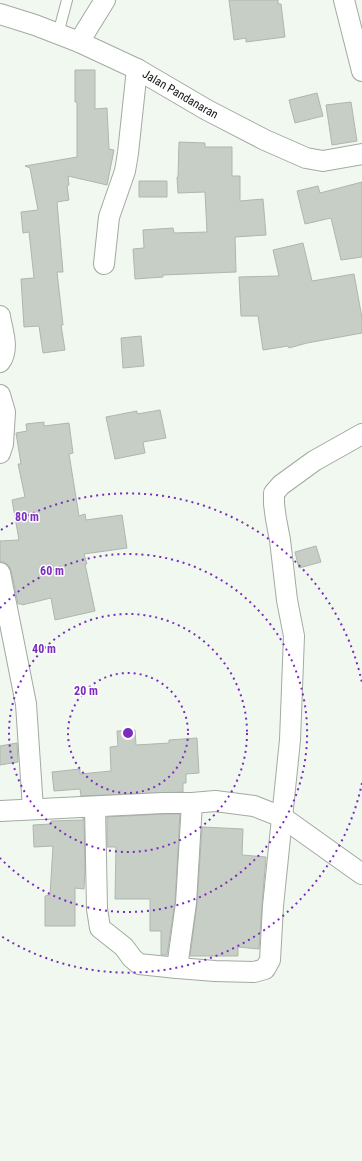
<svg xmlns="http://www.w3.org/2000/svg" width="362" height="1161" viewBox="0 0 362 1161" font-family="'Roboto Condensed',sans-serif">
	<rect width="100%" height="100%" fill="#f0f8f0"/>
	<path fill="#c6cec6" stroke="#aeb6ae" d="M 229,0 L 278,0 L 278,4 L 281,4 L 285,37 L 246,42 L 246,38 L 234,40 Z
		M 75,70 L 95,70 L 95,109 L 107,108 L 109,149 L 114,150 L 107,185 L 68,176 L 69,185 L 67,186 L 69,200 L 57,202 L 63,272 L 57,272 L 63,325 L 61,325 L 65,350 L 43,353 L 39,326 L 24,327 L 21,279 L 34,278 L 29,232 L 23,233 L 21,212 L 38,210 L 30,168 L 25,166 L 77,157 L 77,102 L 75,102 Z
		M 317,93 L 323,116 L 295,123 L 289,100 Z
		M 351,102 L 357,141 L 332,145 L 326,105 Z
		M 179,142 L 205,143 L 205,147 L 232,147 L 232,176 L 240,176 L 240,201 L 263,199 L 266,235 L 235,237 L 236,272 L 163,275 L 163,277 L 135,279 L 133,249 L 144,248 L 143,230 L 173,228 L 174,233 L 207,232 L 205,192 L 178,193 L 177,177 L 178,177 Z
		M 139,181 L 167,181 L 167,197 L 139,197 Z
		M 362,182 L 362,257 L 341,260 L 331,218 L 305,224 L 297,191 L 318,186 L 320,193 Z
		M 303,243 L 312,281 L 354,274 L 362,318 L 362,333 L 307,343 L 289,348 L 288,346 L 263,350 L 258,316 L 241,316 L 239,277 L 279,276 L 273,250 Z
		M 141,336 L 144,366 L 123,368 L 121,338 Z
		M 160,410 L 166,438 L 143,442 L 145,453 L 115,459 L 106,417 L 137,411 L 137,414 Z
		M 44,422 L 44,426 L 69,423 L 73,453 L 69,454 L 79,516 L 85,514 L 86,520 L 122,515 L 127,548 L 84,554 L 87,564 L 85,564 L 95,611 L 55,620 L 51,598 L 22,605 L 22,604 L 18,604 L 11,570 L 8,565 L 4,562 L 0,562 L 0,541 L 19,540 L 12,500 L 25,497 L 18,464 L 21,464 L 16,433 L 27,431 L 26,424 Z
		M 316,546 L 321,562 L 299,568 L 295,552 Z
		M 135,730 L 136,745 L 169,743 L 169,740 L 197,738 L 199,773 L 186,774 L 186,783 L 183,783 L 183,792 L 81,796 L 80,789 L 54,791 L 52,772 L 80,769 L 80,774 L 111,771 L 110,747 L 118,746 L 117,731 Z
		M 17,743 L 18,762 L 0,765 L 0,746 Z
		M 163,814 L 180,814 L 175,902 L 167,955 L 161,955 L 161,931 L 150,931 L 150,899 L 115,899 L 116,847 L 107,847 L 107,817 Z
		M 83,818 L 84,818 L 85,869 L 84,889 L 75,888 L 75,926 L 45,926 L 45,896 L 50,895 L 53,846 L 34,847 L 33,825 L 51,824 L 51,821 L 83,820 Z
		M 202,827 L 243,829 L 242,855 L 266,857 L 262,905 L 259,949 L 238,947 L 238,956 L 190,956 L 197,904 Z"/>
	<g fill="none" stroke-linecap="round" stroke-linejoin="round">
		<g stroke="#a2aaa1" stroke-width="12">
			<path id="service" d="M 58,34 L 67,0"/>
		</g>
		<g stroke="#a2aaa1" stroke-width="22">
			<g id="minor">
				<path d="M 344,0 L 362,71"/>
				<path id="s1" d="M 0,14 L 35,25 L 79,42 L 137,69 L 207,110 L 265,140 L 306,158 L 323,161 L 362,154"/>
				<path d="M 79,42 L 105,0"/>
				<path d="M 104,264 L 109,217 L 125,171 L 128,153 L 137,69"/>
				<path d="M 0,316 C 2,330 10,349 0,362"/>
				<path d="M 0,395 L 5,412 L 3,444 L 0,453"/>
				<path d="M 0,573 L 26,704 L 33,809"/>
				<path d="M 95,807 L 97,909 L 100,928 L 124,947 L 132,958 L 139,964 L 177,968 L 215,971 L 254,972 L 265,969 L 270,960 L 273,906 L 290,740 L 294,636 L 287,600 L 280,540 L 276,519 L 274,504 L 274,493 L 281,485 L 314,461 L 362,434"/>
				<path d="M 0,811 L 163,803 L 192,803 L 215,801 L 254,806 L 282,817 L 362,874"/>
				<path d="M 177,968 L 186,903 L 192,803"/>
			</g>
		</g>
		<use href="#service" stroke="#fff" stroke-width="10"/>
		<use href="#minor" stroke="#fff" stroke-width="20"/>
	</g>
	<g fill="none" stroke="#7b2cbf" stroke-width="2" stroke-dasharray="2 4">
		<circle cx="128" cy="733" r="60"/>
		<circle cx="128" cy="733" r="119"/>
		<path d="M0 608A179 179 0 1 1 0 858"/>
		<path d="M362 783A239 239 0 0 1 1 936M1 530A239 239 0 0 1 362 683"/>
	</g>
	<g text-anchor="middle" dominant-baseline="central" stroke-width="3" stroke-linejoin="round" paint-order="stroke">
		<g font-size="12" fill="#121512" stroke="#fff">
			<text stroke="none"><textPath href="#s1" startOffset="198">Jalan Pandanaran</textPath></text>
		</g>
	</g>
	<circle cx="128" cy="733" r="6" fill="#7b2cbf" stroke="#fff" stroke-width="2"/>
	<g font-size="12" text-anchor="middle" font-weight="bold" fill="#7b2cbf" stroke="#fff" stroke-width="3" stroke-linejoin="round" paint-order="stroke">
		<text x="27" y="521">80 m</text>
		<text x="52" y="575">60 m</text>
		<text x="44" y="653">40 m</text>
		<text x="86" y="695">20 m</text>
	</g>
</svg>
